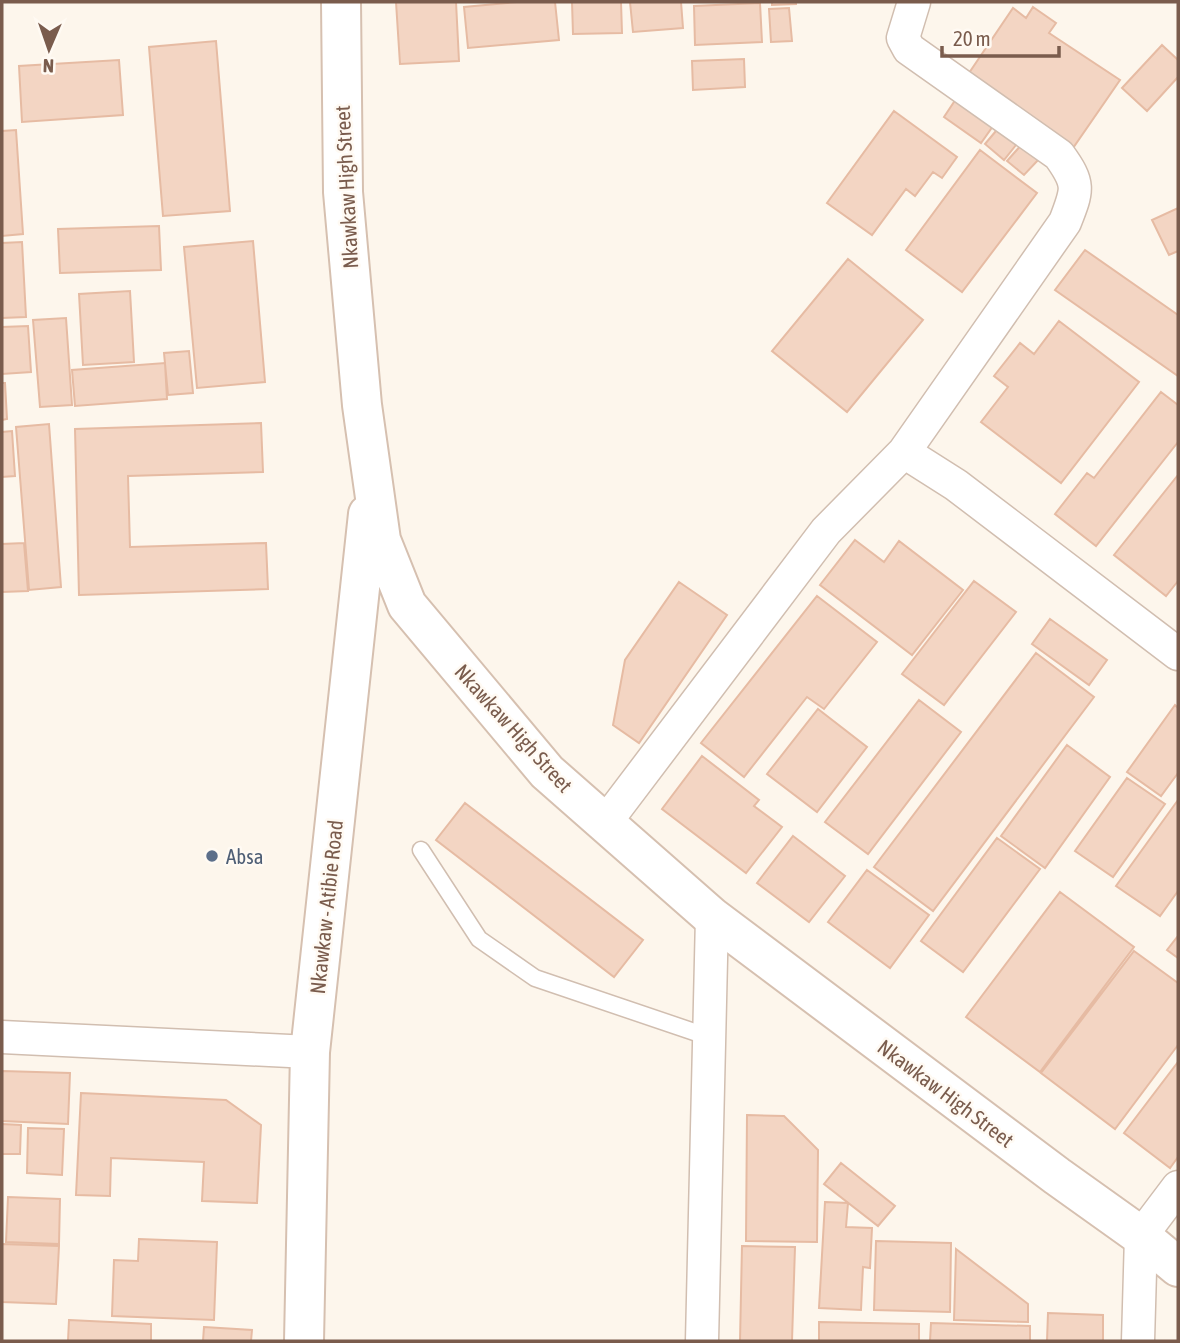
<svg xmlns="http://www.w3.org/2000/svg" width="1180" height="1343" viewBox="0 0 1180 1343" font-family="'Asap Condensed',sans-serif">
	<rect width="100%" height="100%" fill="#fdf6ec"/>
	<path fill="#f3d5c3" stroke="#e6bba3" stroke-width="2" d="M 396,2 L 456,2 L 459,61 L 400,64 Z
		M 517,2 L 555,2 L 559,40 L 468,48 L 464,7 Z
		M 572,2 L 621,2 L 622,33 L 573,34 Z
		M 630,2 L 681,2 L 683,28 L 633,32 Z
		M 772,2 L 796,2 L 796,4 L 772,5 Z
		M 760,3 L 762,42 L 695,45 L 694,6 Z
		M 1033,7 L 1056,23 L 1049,33 L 1120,80 L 1073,148 L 967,76 L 1013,8 L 1026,18 Z
		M 789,8 L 792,41 L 771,42 L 769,9 Z
		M 216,41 L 230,211 L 163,216 L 149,47 Z
		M 1162,45 L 1178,60 L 1178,77 L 1147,111 L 1122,88 Z
		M 744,59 L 745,87 L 693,90 L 692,61 Z
		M 119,60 L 123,115 L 22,122 L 19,66 Z
		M 960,93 L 998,119 L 981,143 L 944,117 Z
		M 894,111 L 957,157 L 942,178 L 933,172 L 915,196 L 906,189 L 872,235 L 827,203 Z
		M 1001,125 L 1020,140 L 1004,160 L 985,144 Z
		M 16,130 L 23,234 L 2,236 L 2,131 Z
		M 1023,143 L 1040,158 L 1024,175 L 1007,161 Z
		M 980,150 L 1037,193 L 962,292 L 906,250 Z
		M 1178,208 L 1178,251 L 1169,255 L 1152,220 Z
		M 159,226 L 161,270 L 60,273 L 58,229 Z
		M 253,241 L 265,382 L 197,388 L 184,247 Z
		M 22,242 L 26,317 L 2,318 L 2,243 Z
		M 1085,250 L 1178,315 L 1178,376 L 1055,290 Z
		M 848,259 L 923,320 L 847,412 L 772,351 Z
		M 130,291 L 134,362 L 83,365 L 79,294 Z
		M 66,318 L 72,405 L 40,407 L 33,320 Z
		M 1059,321 L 1139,382 L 1061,483 L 981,422 L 1008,387 L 994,376 L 1020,343 L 1034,354 Z
		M 28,326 L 31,372 L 2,374 L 2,327 Z
		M 189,351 L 193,393 L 168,395 L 164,353 Z
		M 165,363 L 167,399 L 75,406 L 72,370 Z
		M 2,383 L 5,383 L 7,419 L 2,420 Z
		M 1161,392 L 1178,405 L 1178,442 L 1096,546 L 1055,514 L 1087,473 L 1094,478 Z
		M 261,423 L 263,472 L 128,476 L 130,547 L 266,543 L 268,589 L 79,595 L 75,429 Z
		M 49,424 L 61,587 L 29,590 L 16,427 Z
		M 12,431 L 15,476 L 2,477 L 2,432 Z
		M 1178,475 L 1178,581 L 1166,596 L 1114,555 Z
		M 855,540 L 884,562 L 899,541 L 963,590 L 912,655 L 820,585 Z
		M 24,543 L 28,591 L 2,592 L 2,544 Z
		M 974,581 L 1016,612 L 944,705 L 902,674 Z
		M 679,582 L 727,615 L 639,743 L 613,725 L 625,660 Z
		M 817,596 L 877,642 L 824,709 L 807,697 L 744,777 L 701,743 Z
		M 1050,619 L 1107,660 L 1089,685 L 1032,644 Z
		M 1036,653 L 1094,697 L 933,911 L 874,867 Z
		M 919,700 L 961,732 L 868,854 L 825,822 Z
		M 1175,705 L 1178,708 L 1178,773 L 1161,796 L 1127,772 Z
		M 818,709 L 867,747 L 817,812 L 767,774 Z
		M 1067,745 L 1110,777 L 1045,868 L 1001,836 Z
		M 702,756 L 759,800 L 754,806 L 782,827 L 746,873 L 662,809 Z
		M 1127,778 L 1165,804 L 1113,877 L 1075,851 Z
		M 1178,800 L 1178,891 L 1160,916 L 1116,886 Z
		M 465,803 L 643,940 L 614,977 L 436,840 Z
		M 793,836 L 845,876 L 809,922 L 757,883 Z
		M 997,838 L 1040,869 L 963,972 L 921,941 Z
		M 867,870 L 929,915 L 890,968 L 828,922 Z
		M 1060,892 L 1134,947 L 1040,1072 L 966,1017 Z
		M 1178,936 L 1178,958 L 1167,950 Z
		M 1134,951 L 1178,983 L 1178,1045 L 1115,1129 L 1041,1073 Z
		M 1178,1062 L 1178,1157 L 1170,1168 L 1124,1133 Z
		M 2,1071 L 70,1073 L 68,1124 L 2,1121 Z
		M 81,1093 L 226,1100 L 261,1125 L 257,1203 L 202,1201 L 204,1162 L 111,1158 L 110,1196 L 76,1195 Z
		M 747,1115 L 784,1116 L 818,1150 L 817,1242 L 746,1241 Z
		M 2,1124 L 21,1125 L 20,1154 L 2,1154 Z
		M 28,1128 L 64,1129 L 62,1175 L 27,1173 Z
		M 841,1163 L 895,1206 L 878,1226 L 824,1184 Z
		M 8,1197 L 60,1199 L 59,1244 L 6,1242 Z
		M 825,1202 L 848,1203 L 846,1227 L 872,1228 L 870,1268 L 863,1267 L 861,1310 L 819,1308 Z
		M 139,1239 L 217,1242 L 214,1320 L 112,1316 L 114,1260 L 138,1261 Z
		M 876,1241 L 951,1243 L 950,1312 L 874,1310 Z
		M 2,1244 L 59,1246 L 56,1304 L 2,1302 Z
		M 742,1246 L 795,1247 L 792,1341 L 740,1341 Z
		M 956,1249 L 1028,1304 L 1028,1322 L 954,1320 Z
		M 1048,1313 L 1103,1315 L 1103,1341 L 1047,1341 Z
		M 69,1320 L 151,1324 L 151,1341 L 68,1341 Z
		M 819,1322 L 919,1324 L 919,1341 L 819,1341 Z
		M 931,1323 L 1030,1326 L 1030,1341 L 930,1341 Z
		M 204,1327 L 252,1330 L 251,1341 L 203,1341 Z"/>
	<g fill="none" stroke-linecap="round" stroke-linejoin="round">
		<g stroke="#d1beb0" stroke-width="19">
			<path id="lane" d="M 421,850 L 479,939 L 535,978 L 709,1037"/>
		</g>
		<g stroke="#d1beb0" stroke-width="35">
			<path id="street" d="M 904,452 L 1065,222 C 1078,189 1080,184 1059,155 L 909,49 L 903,38 L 914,2
				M 605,823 L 826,531 L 904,452 L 956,485 L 1178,654
				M 2,1037 L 310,1052
				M 702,1341 L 712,917
				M 1138,1341 L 1141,1236 L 1178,1187"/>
		</g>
		<g stroke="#d6c0b0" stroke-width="42">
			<path id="secondary" d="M 341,2 L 343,192 L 362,405 L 381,540 L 407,605 L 547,772 L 712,917 L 1057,1176 L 1141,1236 L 1178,1267
				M 304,1341 L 310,1052 L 368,514"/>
		</g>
		<use href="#lane" stroke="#fff" stroke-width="16"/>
		<use href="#street" stroke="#fff" stroke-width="32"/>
		<use href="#secondary" stroke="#fff" stroke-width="38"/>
	</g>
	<circle fill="#5c6f8a" stroke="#fffaf3" stroke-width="2.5" cx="212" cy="856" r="7"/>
	<g text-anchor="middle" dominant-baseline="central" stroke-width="5" stroke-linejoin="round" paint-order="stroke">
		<g font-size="21" fill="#7a5c4d" stroke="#fffaf3">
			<text transform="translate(346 187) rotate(-93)">Nkawkaw High Street</text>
			<text transform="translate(514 728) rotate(48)">Nkawkaw High Street</text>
			<text transform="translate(326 907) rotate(-84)">Nkawkaw - Atibie Road</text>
			<text transform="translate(946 1093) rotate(37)">Nkawkaw High Street</text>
		</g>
		<g font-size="21" fill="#4e5e75" stroke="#fffaf3" text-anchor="start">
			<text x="226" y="856">Absa</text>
		</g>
	</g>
	<rect width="1180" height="1343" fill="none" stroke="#7a5c4d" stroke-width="7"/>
	<g transform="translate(49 49) rotate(182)" stroke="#fffaf3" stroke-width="5" paint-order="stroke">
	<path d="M0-5L12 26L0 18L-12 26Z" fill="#7a5c4d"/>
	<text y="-10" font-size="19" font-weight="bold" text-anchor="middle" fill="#7a5c4d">N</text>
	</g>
	<path d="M942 46v10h117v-10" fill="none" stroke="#7a5c4d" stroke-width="3.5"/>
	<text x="953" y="46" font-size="21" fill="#7a5c4d" stroke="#fffaf3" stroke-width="5" paint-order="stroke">20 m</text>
</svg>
